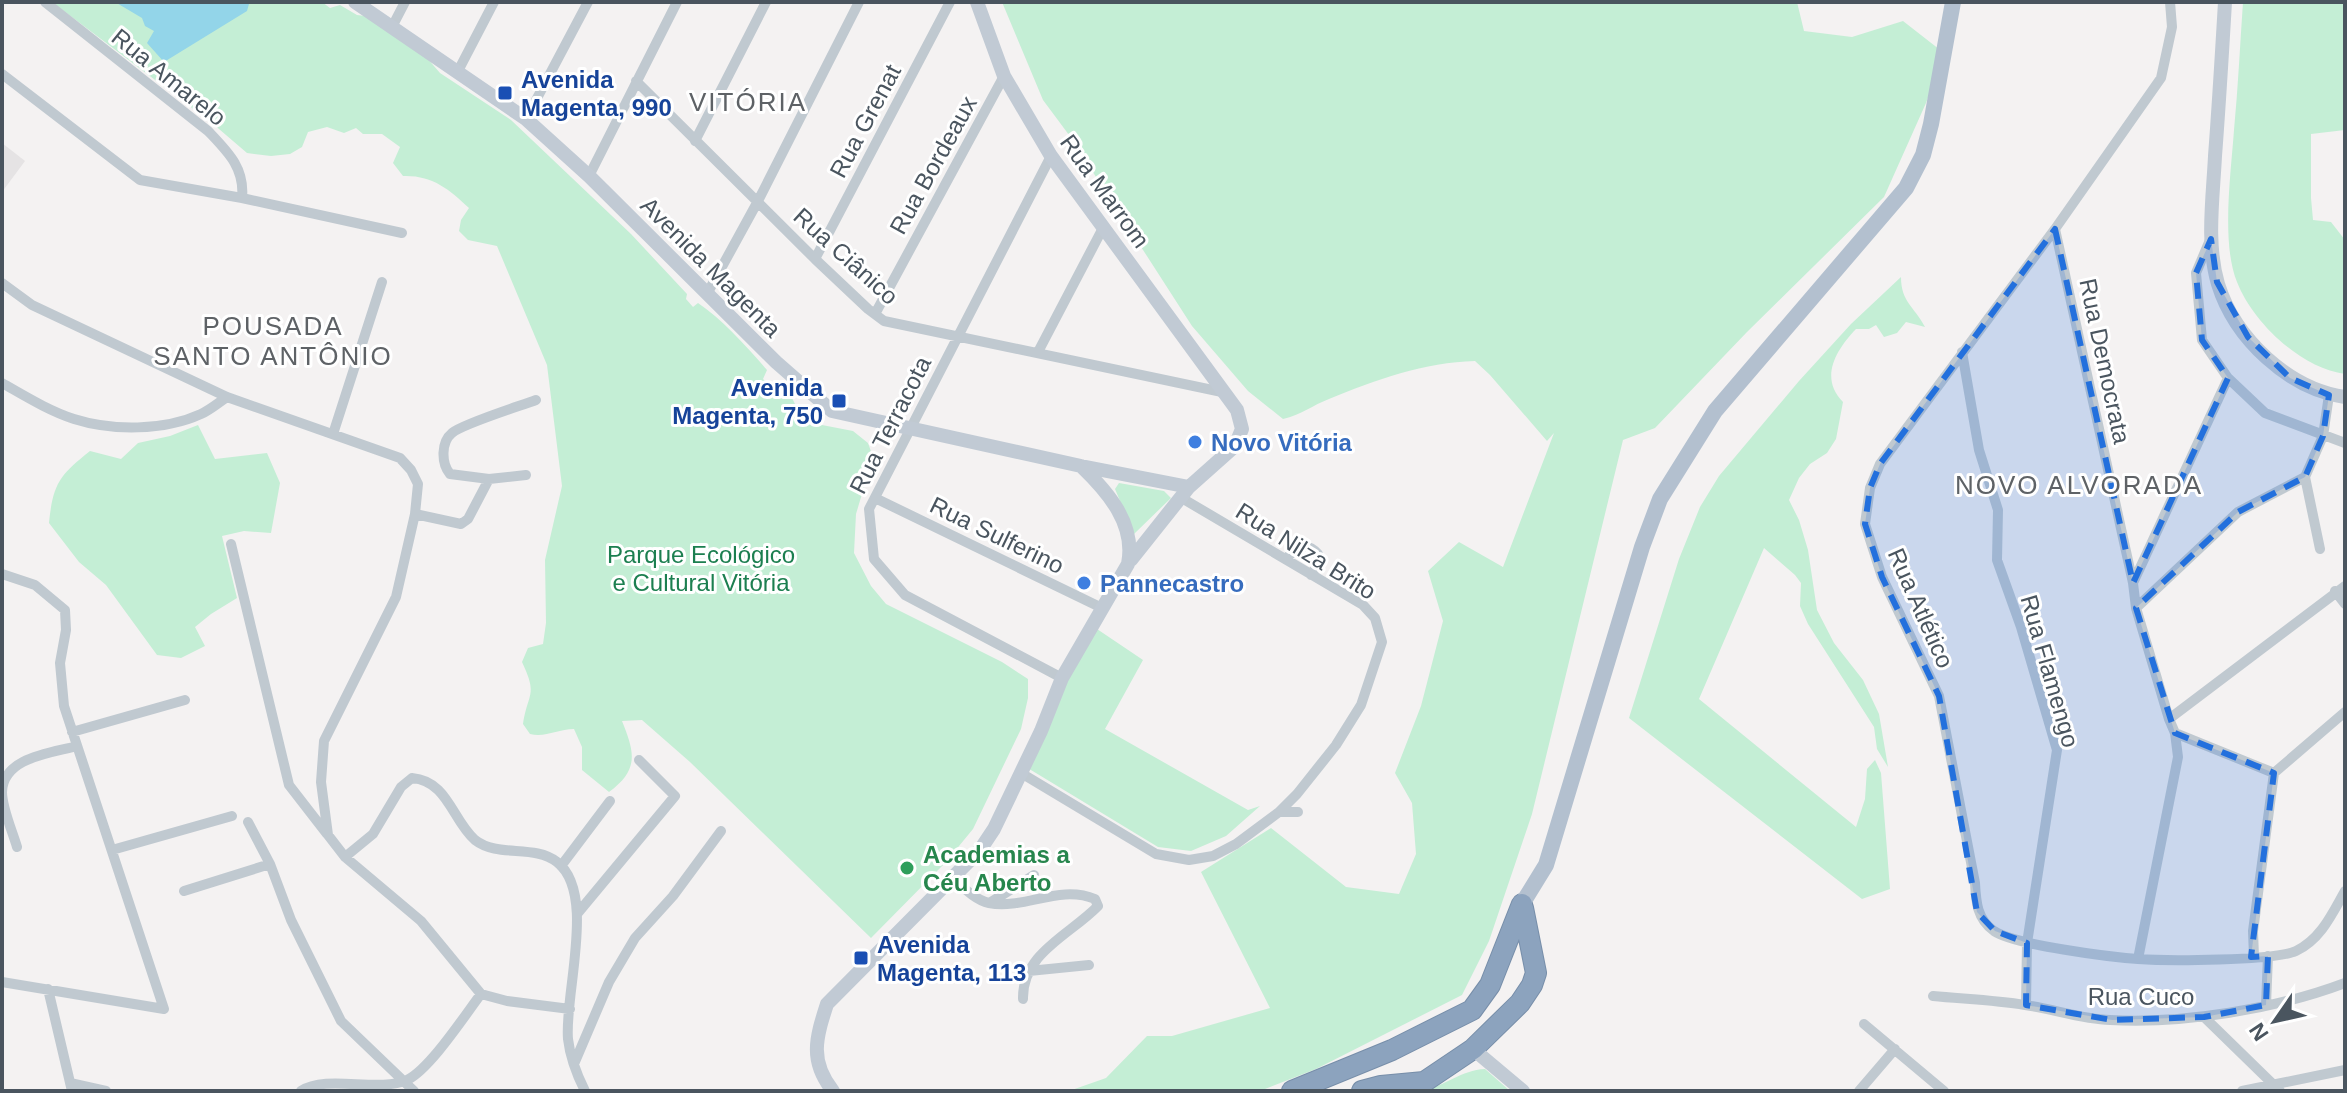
<svg xmlns="http://www.w3.org/2000/svg" width="2347" height="1093" viewBox="0 0 2347 1093" font-family="Helvetica,sans-serif">
	<rect width="100%" height="100%" fill="#f4f2f2"/>
	<path fill="#e5e3e4" d="M 2,143 L 25,161 L 2,192 Z"/>
	<path fill="#c4eed5" d="M 52,2 L 322,2 L 330,8 L 340,5 L 357,15 L 382,18 L 414,43 L 440,73 L 511,120 L 631,234 L 687,294 L 686,299 L 693,307 L 698,303 C 723,320 747,347 767,370 L 763,379 L 776,392 L 780,389 L 792,398 L 796,406 L 822,425 L 853,431 L 868,443 L 873,457 L 856,514 L 854,553 L 871,586 L 886,604 L 1002,662 L 1028,679 L 1028,698 L 1021,729 L 973,829 L 945,863 L 871,938 L 690,762 L 642,720 L 622,721 C 635,753 639,770 609,792 L 582,770 L 582,747 L 574,729 C 558,729 545,738 530,734 L 523,724 C 528,692 538,696 522,662 L 528,648 L 543,644 L 546,623 L 545,560 L 562,486 L 547,365 L 497,246 L 468,240 L 459,231 L 461,220 L 469,208 C 449,189 432,175 403,176 L 393,163 L 400,147 L 382,134 L 363,134 L 356,128 L 344,133 L 327,127 L 308,132 L 302,147 L 290,154 L 271,156 L 247,153 L 212,123 Z
		M 1002,2 L 1797,2 L 1804,31 L 1852,37 L 1903,21 L 1944,53 L 1926,103 L 1884,197 L 1747,332 L 1655,428 L 1623,440 L 1532,814 L 1489,941 L 1462,995 L 1316,1069 L 1260,1091 L 1069,1091 L 1106,1078 L 1147,1036 L 1172,1036 L 1270,1008 L 1201,872 L 1271,828 L 1346,887 L 1399,894 L 1416,854 L 1412,803 L 1395,773 L 1421,706 L 1443,621 L 1428,571 L 1459,542 L 1503,567 L 1554,433 L 1547,441 L 1490,375 L 1475,361 C 1425,362 1375,380 1329,399 C 1313,405 1301,415 1283,419 L 1248,391 L 1192,326 L 1069,135 L 1043,100 Z
		M 2243,2 L 2345,2 L 2345,130 L 2311,134 L 2311,198 L 2313,220 L 2331,222 L 2345,240 L 2345,374 C 2301,368 2253,323 2237,282 C 2221,243 2231,173 2234,130 C 2238,88 2240,45 2243,2 Z
		M 1901,277 C 1901,302 1914,306 1925,327 L 1906,322 L 1897,333 L 1884,337 L 1876,325 L 1869,329 L 1856,329 C 1836,350 1819,378 1843,402 L 1836,439 L 1827,453 L 1810,464 L 1799,478 L 1789,500 L 1799,520 L 1808,550 L 1817,610 L 1834,643 L 1863,680 L 1879,714 L 1888,767 L 1877,749 L 1874,727 L 1808,624 L 1800,606 L 1801,583 L 1795,575 L 1764,548 L 1699,699 L 1856,827 L 1865,799 L 1867,769 L 1875,760 L 1881,773 L 1890,889 L 1862,899 L 1629,718 L 1679,559 L 1700,507 L 1719,476 L 1799,381 L 1851,324 Z
		M 198,425 L 215,459 L 267,453 L 280,483 L 271,533 L 244,531 L 222,536 L 237,598 L 211,614 L 195,627 L 205,646 L 181,658 L 157,655 L 106,585 L 79,562 L 49,523 C 53,483 60,475 90,451 L 121,459 L 138,443 L 170,436 Z
		M 1119,483 L 1164,491 L 1171,498 L 1134,534 L 1115,489 Z
		M 1097,629 L 1143,660 L 1105,729 L 1248,810 L 1260,806 L 1226,836 L 1191,851 L 1158,847 L 1026,767 L 1067,680 Z
		M 1485,1069 L 1510,1091 L 1421,1091 C 1446,1086 1461,1070 1485,1069 Z"/>
	<path fill="#93d5e9" d="M 115,2 L 247,2 L 249,4 L 247,11 L 164,62 L 147,43 L 154,31 L 145,26 L 142,18 Z"/>
	<g fill="none" stroke-linecap="round" stroke-linejoin="round">
		<g stroke="#778ea9" stroke-width="22">
			<path id="highway" d="M 1292,1091 L 1392,1050 L 1472,1010 L 1490,985 L 1522,904
				M 1362,1091 L 1381,1086 L 1424,1082 L 1473,1049 L 1520,1003 L 1532,985 L 1536,973 L 1523,908"/>
		</g>
		<path stroke="#c0c9d0" stroke-width="10" d="M 45,2 L 208,131 C 228,152 245,168 242,198
			M 2170,2 L 2172,27 L 2161,78 L 2055,229 L 1880,464 L 1870,488 L 1865,524 L 1882,577 L 1939,696 L 1975,883 C 1976,902 1977,919 1994,931 C 2015,945 2110,957 2138,959 C 2166,961 2274,961 2296,951 C 2321,939 2332,914 2345,891
			M 392,27 L 405,2
			M 457,73 L 494,2
			M 2,74 L 140,180 L 242,198 L 402,233
			M 636,81 L 815,259 L 868,309 L 884,321 L 1222,392
			M 526,119 L 588,2
			M 695,141 L 766,2
			M 1051,156 L 869,509 L 874,559 L 905,595 L 1062,678
			M 589,176 L 677,2
			M 2055,229 L 2133,583 L 2136,608 L 2169,719 L 2175,733 L 2178,757 L 2138,959
			M 2210,240 L 2196,273 L 2202,340 L 2228,378 L 2265,413 L 2345,443
			M 815,259 L 950,2
			M 2,283 L 32,305 L 227,397 L 400,458 L 411,470 L 418,484 L 415,514 L 396,597 L 324,741 L 321,782 L 328,835 L 345,857 L 421,921 L 481,994 L 507,1001 L 570,1009
			M 707,294 L 758,201 L 859,2
			M 875,314 L 1004,76
			M 1038,352 L 1104,226
			M 1962,352 L 1979,450 L 1998,510 L 1997,560 L 2021,627 L 2057,750 L 2027,943 L 2026,1005
			M 2,383 C 25,396 49,411 74,419 C 112,431 164,431 201,414 C 210,410 218,403 227,397
			M 333,434 L 382,282
			M 526,475 L 489,479 L 450,474 C 441,463 441,442 452,433 C 462,424 520,406 536,400
			M 875,498 L 1102,608
			M 415,514 L 461,524 L 468,519 L 489,479
			M 231,544 L 289,785 L 327,834
			M 2320,549 L 2305,477 L 2323,436 L 2329,395
			M 1286,559 C 1296,547 1307,541 1318,554 L 1318,564 L 1311,575
			M 2,574 L 35,585 L 65,610 L 66,630 L 60,663 L 64,706 L 164,1009 L 2,982
			M 2133,583 L 2228,378
			M 2335,591 L 2345,604
			M 2136,608 L 2238,512 L 2305,477
			M 2169,719 L 2345,586
			M 72,732 L 185,700
			M 2175,733 L 2274,773
			M 1021,773 L 1156,854 L 1189,860 L 1213,856 L 1236,844 L 1279,812 L 1297,794 L 1336,745 L 1361,705 L 1382,642 L 1375,618 L 1363,605 L 1180,497
			M 1279,812 L 1298,812
			M 248,822 L 270,864 L 291,920 L 341,1021 L 414,1091
			M 17,847 C 12,830 2,808 2,792 C 3,757 52,753 77,746
			M 112,850 L 232,816
			M 345,857 L 373,834 L 401,787 L 412,778 C 448,781 452,820 475,840 C 498,858 534,844 557,862 C 597,893 564,994 568,1039 C 570,1057 577,1075 585,1091
			M 561,866 L 610,801
			M 953,878 C 963,887 975,900 989,903 C 1024,910 1059,884 1095,899 L 1098,906 C 1070,935 1022,953 1023,999
			M 184,891 L 270,864
			M 991,902 L 1034,875
			M 577,914 L 675,796 L 639,760
			M 2254,957 L 2253,931 L 2274,773 L 2345,712
			M 1029,971 L 1089,965
			M 48,989 L 72,1091
			M 1933,996 C 1964,999 1995,1000 2025,1005 C 2054,1009 2081,1019 2110,1020 C 2184,1024 2276,1009 2345,983
			M 2266,1005 L 2268,956
			M 2204,1017 L 2280,1091
			M 1864,1024 L 1944,1091
			M 574,1064 L 609,982 L 635,938 L 673,896 L 721,831
			M 70,1083 L 106,1091
			M 301,1091 C 327,1074 378,1093 407,1080 C 430,1069 465,1015 481,994
			M 1859,1091 L 1895,1049
			M 2242,1091 L 2345,1070"/>
		<path stroke="#c1cad4" stroke-width="14" d="M 355,2 L 526,119 L 589,176 L 776,362 L 832,411 L 1081,466 L 1189,487
			M 977,2 L 1004,76 L 1051,156 L 1237,410 L 1242,429 L 1235,446 L 1189,487 L 1131,560
			M 2225,2 C 2222,53 2219,104 2215,156 C 2213,198 2206,243 2218,284 C 2235,339 2289,389 2345,397
			M 1473,1049 L 1523,1091
			M 833,1091 C 809,1061 816,1038 827,1004 L 980,850 L 994,829 L 1041,731 L 1062,678 L 1128,564 C 1136,524 1108,492 1081,466"/>
		<path stroke="#b3c0cf" stroke-width="16" d="M 1522,904 L 1546,865 L 1642,547 L 1660,499 L 1715,411 L 1906,188 L 1923,155 L 1931,124 L 1953,2"/>
		<use href="#highway" stroke="#8ca3be" stroke-width="20"/>
	</g>
	<path fill="#2370dd" fill-opacity="0.2" stroke="#2370dd" stroke-width="6" stroke-dasharray="16 10" stroke-linejoin="round" d="M 2055,229 L 2133,583 L 2228,378 L 2202,340 L 2196,273 L 2211,239 L 2217,282 L 2248,337 L 2290,378 L 2329,395 L 2323,436 L 2305,477 L 2238,512 L 2136,608 L 2175,733 L 2274,773 L 2251,957 L 2268,956 L 2266,1005 L 2204,1017 L 2112,1020 L 2026,1005 L 2027,943 L 1995,931 L 1977,912 L 1939,696 L 1882,577 L 1865,524 L 1870,488 L 1880,464 Z"/>
	<g fill="#1a4fb4" stroke="#fff" stroke-width="3">
		<rect x="497" y="85" width="16" height="16" rx="4"/>
		<rect x="831" y="393" width="16" height="16" rx="4"/>
		<rect x="853" y="950" width="16" height="16" rx="4"/>
	</g>
	<g fill="#3f7fe0" stroke="#fff" stroke-width="3">
		<circle cx="1195" cy="442" r="8"/>
		<circle cx="1084" cy="583" r="8"/>
	</g>
	<circle fill="#2e9e5b" stroke="#fff" stroke-width="3" cx="907" cy="868" r="8"/>
	<g text-anchor="middle" dominant-baseline="central" stroke-width="6" stroke-linejoin="round" paint-order="stroke">
		<g font-size="24" fill="#4a555f" stroke="#fff">
			<text transform="translate(169 77) rotate(39)">Rua Amarelo</text>
			<text transform="translate(865 121) rotate(-62)">Rua Grenat</text>
			<text transform="translate(933 165) rotate(-61)">Rua Bordeaux</text>
			<text transform="translate(1105 191) rotate(54)">Rua Marrom</text>
			<text transform="translate(846 256) rotate(42)">Rua Ciânico</text>
			<text transform="translate(711 267) rotate(45)">Avenida Magenta</text>
			<text transform="translate(2105 361) rotate(78)">Rua Democrata</text>
			<text transform="translate(890 425) rotate(-63)">Rua Terracota</text>
			<text transform="translate(997 535) rotate(26)">Rua Sulferino</text>
			<text transform="translate(1306 551) rotate(32)">Rua Nilza Brito</text>
			<text transform="translate(1921 608) rotate(66)">Rua Atlético</text>
			<text transform="translate(2050 671) rotate(74)">Rua Flamengo</text>
			<text x="2141" y="996">Rua Cuco</text>
		</g>
		<g font-size="24" font-weight="bold" fill="#164399" stroke="#fff" text-anchor="start">
			<text x="521" y="79">Avenida<tspan x="521" dy="28">Magenta, 990</tspan></text>
			<text x="823" y="387" text-anchor="end">Avenida<tspan x="823" dy="28">Magenta, 750</tspan></text>
			<text x="877" y="944">Avenida<tspan x="877" dy="28">Magenta, 113</tspan></text>
		</g>
		<g font-size="24" font-weight="bold" fill="#366cbe" stroke="#fff" text-anchor="start">
			<text x="1211" y="442">Novo Vitória</text>
			<text x="1100" y="583">Pannecastro</text>
		</g>
		<g font-size="24" fill="#1c7f50" stroke="#fff">
			<text x="701" y="554">Parque Ecológico<tspan x="701" dy="28">e Cultural Vitória</tspan></text>
		</g>
		<g font-size="24" font-weight="bold" fill="#27864d" stroke="#fff" text-anchor="start">
			<text x="923" y="854">Academias a<tspan x="923" dy="28">Céu Aberto</tspan></text>
		</g>
		<g font-size="26" letter-spacing="2" fill="#5e6266" stroke="#fff">
			<text x="748" y="102">VITÓRIA</text>
			<text x="273" y="326">POUSADA<tspan x="273" dy="30">SANTO ANTÔNIO</tspan></text>
			<text x="2079" y="485">NOVO ALVORADA</text>
		</g>
	</g>
	<rect width="2347" height="1093" fill="none" stroke="#4a555f" stroke-width="8"/>
	<g transform="translate(2275 1021) rotate(236)" stroke="#ffffff" stroke-width="6" paint-order="stroke">
	<path d="M0-6L14 30L0 20L-14 30Z" fill="#4a555f"/>
	<text y="-12" font-size="22" font-weight="bold" text-anchor="middle" fill="#4a555f">N</text>
	</g>
</svg>
